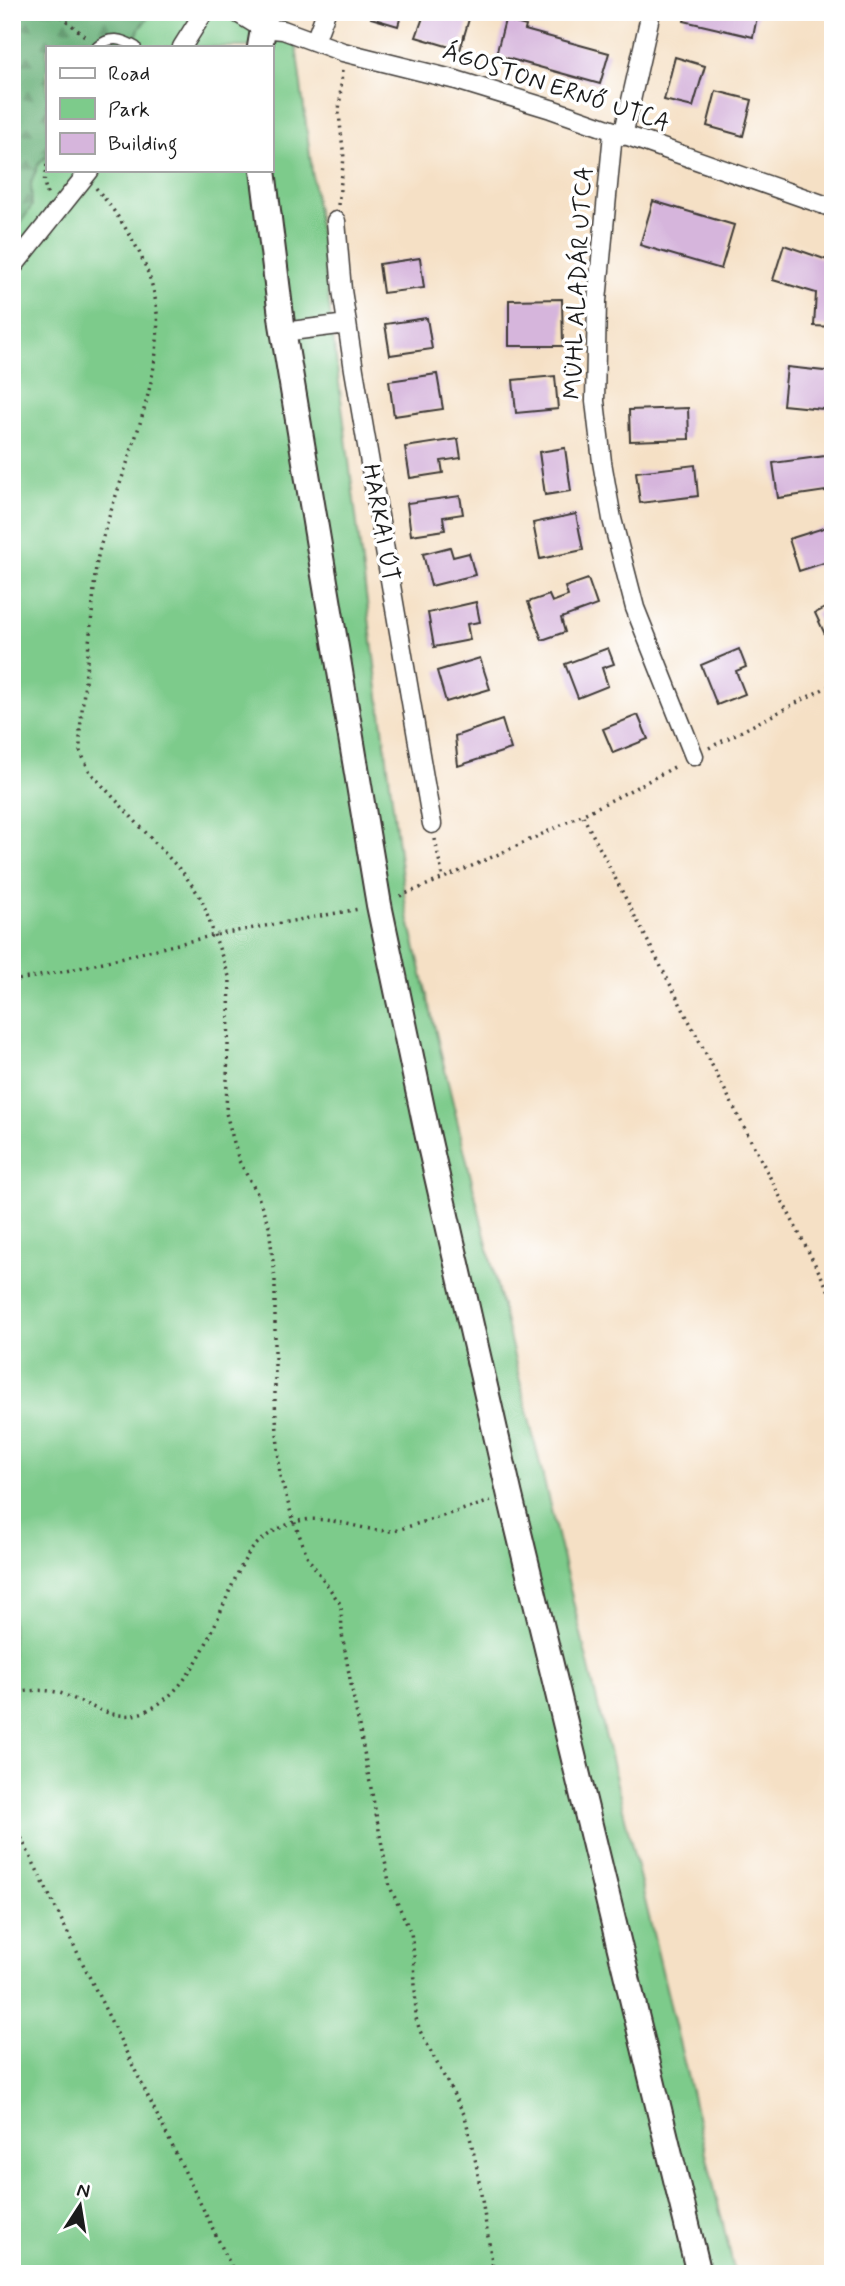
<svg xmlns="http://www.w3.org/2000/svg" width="845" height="2286" viewBox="0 0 845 2286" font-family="Mynerve,sans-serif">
	<defs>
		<pattern id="forest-firs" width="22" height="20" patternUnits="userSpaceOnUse" patternTransform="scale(1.75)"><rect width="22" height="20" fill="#66af77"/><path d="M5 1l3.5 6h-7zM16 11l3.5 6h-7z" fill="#538e61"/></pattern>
	</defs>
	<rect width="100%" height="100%" fill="#fff"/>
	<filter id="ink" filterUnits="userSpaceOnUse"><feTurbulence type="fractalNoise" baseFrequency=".0143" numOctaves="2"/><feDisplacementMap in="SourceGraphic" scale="14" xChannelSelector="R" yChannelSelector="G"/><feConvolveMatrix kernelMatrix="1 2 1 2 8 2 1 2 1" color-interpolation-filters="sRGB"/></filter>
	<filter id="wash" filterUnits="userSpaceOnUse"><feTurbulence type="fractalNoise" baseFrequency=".00686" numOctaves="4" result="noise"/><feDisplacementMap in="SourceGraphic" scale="28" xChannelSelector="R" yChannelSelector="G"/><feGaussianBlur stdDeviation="1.57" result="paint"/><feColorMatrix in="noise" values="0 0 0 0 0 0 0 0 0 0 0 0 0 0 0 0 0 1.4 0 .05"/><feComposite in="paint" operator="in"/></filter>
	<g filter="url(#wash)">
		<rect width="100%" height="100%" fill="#f5e0c5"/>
		<path fill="#7dcb8b" stroke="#4c7454" stroke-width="2" d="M 152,12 L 272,12 L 294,30 L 406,908 L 735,2274 L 12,2274 L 12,235 L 31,207 L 31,183 L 38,165 L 47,155 L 47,170 L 271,170 L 271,47 L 132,47 L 139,29 Z"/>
		<path fill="url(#forest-firs)" stroke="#41664a" stroke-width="2" d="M 12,12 L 152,12 L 139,29 L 132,47 L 47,47 L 47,155 L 38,165 L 31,183 L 32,206 L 12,235 Z"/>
		<g id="blocks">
			<path fill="#d6b5dc" d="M 373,12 L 402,12 L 398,26 L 371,18 Z
				M 425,12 L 447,12 L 469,19 L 460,50 L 416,37 Z
				M 686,12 L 758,12 L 753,37 L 684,21 Z
				M 505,20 L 526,26 L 525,30 L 609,53 L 600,84 L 496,55 Z
				M 675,57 L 705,66 L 693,107 L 664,100 Z
				M 716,91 L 752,100 L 743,136 L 707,126 Z
				M 653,201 L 734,225 L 721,269 L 640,245 Z
				M 784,245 L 833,262 L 833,327 L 814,326 L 816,293 L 773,280 Z
				M 420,258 L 424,288 L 383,293 L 379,264 Z
				M 562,299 L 563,346 L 509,346 L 509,300 Z
				M 427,318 L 432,349 L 390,355 L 385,324 Z
				M 787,367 L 833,372 L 833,410 L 783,405 Z
				M 437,374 L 443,409 L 394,416 L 389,381 Z
				M 555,376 L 558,409 L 516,413 L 513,380 Z
				M 688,408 L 689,439 L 630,441 L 629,410 Z
				M 458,439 L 461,458 L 441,461 L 443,473 L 410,478 L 405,447 Z
				M 565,448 L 571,491 L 545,495 L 539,452 Z
				M 833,455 L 833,490 L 778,498 L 773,463 Z
				M 695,465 L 698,496 L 640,503 L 636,472 Z
				M 460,496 L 463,514 L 443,517 L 445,530 L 411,535 L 407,503 Z
				M 576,514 L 583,550 L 540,559 L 533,523 Z
				M 833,525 L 833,560 L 799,571 L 789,539 Z
				M 450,547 L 453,557 L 469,553 L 475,575 L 431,586 L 423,554 Z
				M 588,579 L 597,605 L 561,618 L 565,632 L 542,640 L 528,602 L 549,595 L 552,602 L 568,596 L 565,587 Z
				M 476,602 L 480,622 L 467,624 L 470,640 L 434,647 L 428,613 Z
				M 833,604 L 833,641 L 829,643 L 815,613 Z
				M 608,648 L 614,664 L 602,668 L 608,686 L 578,698 L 565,664 Z
				M 739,649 L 746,667 L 736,671 L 745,694 L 717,705 L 701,665 Z
				M 480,658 L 490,689 L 446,702 L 437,671 Z
				M 638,715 L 648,739 L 613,753 L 603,729 Z
				M 502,720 L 511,749 L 458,766 L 455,736 Z"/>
		</g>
	</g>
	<g filter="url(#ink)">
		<use href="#blocks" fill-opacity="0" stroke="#3d3935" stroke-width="2"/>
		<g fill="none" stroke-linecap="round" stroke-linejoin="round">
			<g stroke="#3d3935" stroke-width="12">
				<path id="service" d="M 97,47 C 110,35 122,39 136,47"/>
			</g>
			<g stroke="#3d3935" stroke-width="21">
				<path id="minor" d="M 236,12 L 262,28 L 283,30 L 343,52 L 456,80 L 551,109 L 833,208
					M 315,41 L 326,12
					M 182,47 L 204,12
					M 613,133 L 597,301 L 595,401 L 602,462 L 612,519 L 635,608 L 694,756
					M 623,136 L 651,12
					M 336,221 L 342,290 L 354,370 L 432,824
					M 12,268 L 90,170
					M 283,332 L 347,324"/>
			</g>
			<g stroke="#3d3935" stroke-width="28">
				<path id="secondary" d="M 260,47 L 266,12
					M 263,170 L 282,324 L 379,905 L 428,1137 L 510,1496 L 699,2274"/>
			</g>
			<path stroke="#3d3935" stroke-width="3.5" stroke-dasharray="2 5" stroke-linecap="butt" d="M 56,12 L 87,38
				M 47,165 L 44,183 L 48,196
				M 96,188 C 120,217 143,251 153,289 C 174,369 116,477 98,556 C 94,574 94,595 92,614 C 88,652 84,691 80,730 L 80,751 L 90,772 L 184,874 L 201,898 L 230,979 L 226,1113 L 239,1161 L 256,1191 L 269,1226 L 275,1279 L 275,1402 L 280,1476 L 291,1513 L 308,1558 L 341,1605 L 342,1634 L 350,1679 L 390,1887 L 411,1933 L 414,1955 L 416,2018 L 420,2031 L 465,2116 L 476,2163 L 494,2274
				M 338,205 L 344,158 L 339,114 L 342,70
				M 709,748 L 833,684
				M 583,816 L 833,1299
				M 435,839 L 443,879
				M 400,896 C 495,858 588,814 678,765
				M 12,981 L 66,971 L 215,935 L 359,909
				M 12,1694 C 28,1690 49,1688 65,1695 C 90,1705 118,1724 146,1711 C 203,1685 218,1604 247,1556 C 258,1538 284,1523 304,1520 C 334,1516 363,1532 394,1531 L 491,1501
				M 12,1819 L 235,2274"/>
			<use href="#service" stroke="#fff" stroke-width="9"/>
			<use href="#minor" stroke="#fff" stroke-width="18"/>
			<use href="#secondary" stroke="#fff" stroke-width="24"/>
		</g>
	</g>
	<g text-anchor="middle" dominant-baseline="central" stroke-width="7" stroke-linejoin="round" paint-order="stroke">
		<g font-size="24" fill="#1c1c1c" stroke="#fff">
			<text transform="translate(556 88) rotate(18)">ÁGOSTON ERNŐ UTCA</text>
			<text transform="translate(579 283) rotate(-87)">MÜHL ALADÁR UTCA</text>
			<text transform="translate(380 523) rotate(80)">HARKAI ÚT</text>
		</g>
	</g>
	<rect width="845" height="2286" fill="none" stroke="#fff" stroke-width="42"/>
	<rect x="46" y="46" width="228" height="126" fill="#ffffff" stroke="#a4a4a4" stroke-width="2"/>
	<rect x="60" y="68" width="35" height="10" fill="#ffffff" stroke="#a4a4a4" stroke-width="2"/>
	<text x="108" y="80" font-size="21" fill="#1c1c1c">Road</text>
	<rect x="60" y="98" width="35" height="21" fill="#7dcb8b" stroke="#a4a4a4" stroke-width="2"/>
	<text x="108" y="116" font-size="21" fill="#1c1c1c">Park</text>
	<rect x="60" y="133" width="35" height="21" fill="#d6b5dc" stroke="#a4a4a4" stroke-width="2"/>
	<text x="108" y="150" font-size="21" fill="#1c1c1c">Building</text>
	<g transform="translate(80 2206) rotate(12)" stroke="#ffffff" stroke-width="5" paint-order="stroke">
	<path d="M0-5L12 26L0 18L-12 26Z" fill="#1c1c1c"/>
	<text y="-10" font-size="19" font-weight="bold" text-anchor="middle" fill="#1c1c1c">N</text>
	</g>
</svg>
